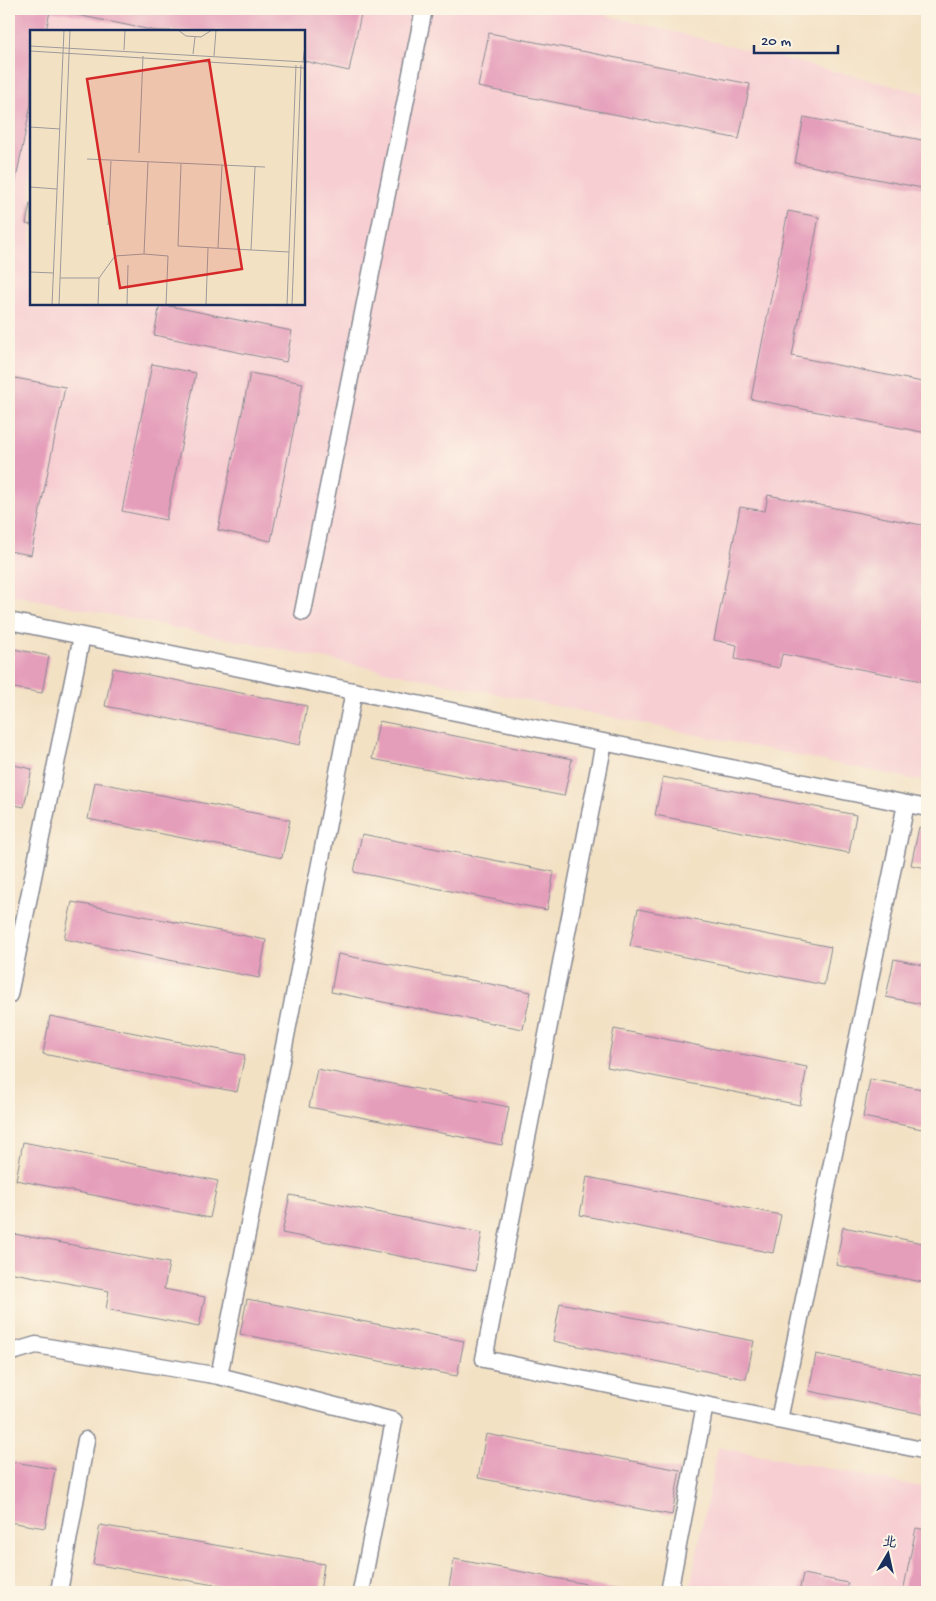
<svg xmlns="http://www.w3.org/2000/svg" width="936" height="1601" viewBox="0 0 936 1601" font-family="'Gochi Hand','LXGW WenKai TC',sans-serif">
	<rect width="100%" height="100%" fill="#fcf5e5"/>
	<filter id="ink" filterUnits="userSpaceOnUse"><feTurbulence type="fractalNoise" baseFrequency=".02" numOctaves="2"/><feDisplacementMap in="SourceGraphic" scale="10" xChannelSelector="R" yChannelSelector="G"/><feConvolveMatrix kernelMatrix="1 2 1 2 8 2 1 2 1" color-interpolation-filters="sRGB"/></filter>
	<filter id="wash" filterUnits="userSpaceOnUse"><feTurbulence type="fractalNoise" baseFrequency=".0096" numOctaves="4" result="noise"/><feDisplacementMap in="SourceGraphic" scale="20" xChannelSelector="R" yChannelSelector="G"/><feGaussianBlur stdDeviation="1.12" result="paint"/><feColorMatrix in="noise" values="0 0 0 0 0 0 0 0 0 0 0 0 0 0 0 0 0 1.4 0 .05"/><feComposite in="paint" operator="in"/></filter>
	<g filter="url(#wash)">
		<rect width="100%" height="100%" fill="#f3e1c4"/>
		<path fill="#f7cfd3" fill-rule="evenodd" d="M 9,9 L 581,9 L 927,94 L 927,782 L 9,594 ZM 31,31 L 304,31 L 304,304 L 31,304 Z
			M 718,1447 L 927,1488 L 927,1592 L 689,1592 Z"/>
		<g id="blocks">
			<path fill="#e59eba" d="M 9,9 L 362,9 L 349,71 L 304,61 L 304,31 L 156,31 L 62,12 L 62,13 L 50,11 L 46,31 L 31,31 L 31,104 L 10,209 Z
				M 489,33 L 750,84 L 739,139 L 478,87 Z
				M 804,117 L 927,141 L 927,189 L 795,163 Z
				M 30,203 L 31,203 L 31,225 L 26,224 Z
				M 788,211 L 819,217 L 792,356 L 927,383 L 927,433 L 751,399 Z
				M 160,304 L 292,331 L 286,362 L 154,335 Z
				M 152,364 L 196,373 L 166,520 L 122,511 Z
				M 250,373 L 303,383 L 271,541 L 218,530 Z
				M 15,378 L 65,387 L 31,555 L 9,551 L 9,410 Z
				M 768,495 L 927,526 L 927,682 L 782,654 L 779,668 L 735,659 L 737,645 L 714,640 L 740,507 L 765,511 Z
				M 9,648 L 49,656 L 42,693 L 9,687 Z
				M 113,668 L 307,706 L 300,745 L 105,706 Z
				M 379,721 L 572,759 L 564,796 L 372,759 Z
				M 9,764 L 32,769 L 24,807 L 9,804 Z
				M 663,777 L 856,815 L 849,853 L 655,815 Z
				M 95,782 L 290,820 L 282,858 L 88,819 Z
				M 919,827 L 927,829 L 927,868 L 911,865 Z
				M 362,834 L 554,872 L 547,910 L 354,872 Z
				M 72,902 L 266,940 L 259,978 L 64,939 Z
				M 638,909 L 831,947 L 824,985 L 630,946 Z
				M 338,954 L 531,992 L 523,1029 L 331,992 Z
				M 894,959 L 927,966 L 927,1005 L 886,997 Z
				M 50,1016 L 245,1055 L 237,1092 L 43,1054 Z
				M 614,1029 L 807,1067 L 800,1105 L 607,1067 Z
				M 317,1069 L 509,1107 L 502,1145 L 309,1107 Z
				M 870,1079 L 927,1090 L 927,1130 L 863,1117 Z
				M 23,1142 L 218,1181 L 210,1218 L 16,1180 Z
				M 587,1177 L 781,1215 L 773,1253 L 580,1215 Z
				M 290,1195 L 482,1233 L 475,1271 L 282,1233 Z
				M 843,1227 L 927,1244 L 927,1283 L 836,1265 Z
				M 9,1233 L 169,1263 L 164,1289 L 205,1297 L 199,1327 L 106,1309 L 109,1291 L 9,1272 Z
				M 247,1299 L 464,1341 L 457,1376 L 240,1334 Z
				M 560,1303 L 754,1341 L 746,1379 L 553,1341 Z
				M 816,1354 L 927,1376 L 927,1415 L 809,1391 Z
				M 486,1434 L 680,1470 L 672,1515 L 478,1478 Z
				M 9,1461 L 55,1469 L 45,1528 L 9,1522 Z
				M 100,1525 L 324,1564 L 320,1592 L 255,1592 L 93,1564 Z
				M 916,1528 L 927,1530 L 927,1592 L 903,1592 Z
				M 454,1559 L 623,1591 L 623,1592 L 448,1592 Z
				M 803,1574 L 848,1583 L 846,1592 L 799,1592 Z"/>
		</g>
	</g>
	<g filter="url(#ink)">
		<use href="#blocks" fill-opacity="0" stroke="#878891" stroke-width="1"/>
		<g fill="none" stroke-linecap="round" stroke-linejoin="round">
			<g stroke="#878891" stroke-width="19">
				<path id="lane" d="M 303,612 L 424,9
					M 9,621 L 927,808
					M 354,691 L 219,1376 L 394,1421 L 361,1592
					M 604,742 L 484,1359 L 927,1451
					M 9,995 L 82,636
					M 9,1353 L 36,1345 L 219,1376
					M 779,1420 L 906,804
					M 59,1592 L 86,1440
					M 669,1592 L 705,1405"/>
			</g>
			<use href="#lane" stroke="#fff" stroke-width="16"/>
		</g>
	</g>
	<g transform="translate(30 30)">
		<rect width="275" height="275" fill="#f3e1c4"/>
		<path fill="none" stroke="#9d9a9b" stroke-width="1" d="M 148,0 L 156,6 L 171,7 L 182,0M 0,16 L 275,32M 94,20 L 95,0M 0,21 L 275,38M 163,24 L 165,7M 184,26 L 186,0M 273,32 L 275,15M 0,97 L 30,99M 109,123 L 113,26M 57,129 L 235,137M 118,132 L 114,224 L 138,226 L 136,275M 151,134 L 148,216 L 259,222M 0,157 L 27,159M 78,195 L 81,131M 188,218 L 192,135M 221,220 L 225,137M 0,242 L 24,243M 30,248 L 69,248M 22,275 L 34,0M 29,275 L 40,0M 68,275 L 69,248 L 85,226 L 114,224M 97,275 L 98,235M 176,275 L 178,218M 257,275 L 266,35M 262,275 L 271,35"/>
		<path fill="#d62828" fill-opacity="0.15" stroke="#d62828" stroke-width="2.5" d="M 179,30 L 212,239 L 90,258 L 57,49 Z"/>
		<rect width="275" height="275" fill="none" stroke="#1b2f5e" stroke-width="2.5"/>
	</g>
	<rect width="936" height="1601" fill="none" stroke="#fcf5e5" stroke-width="30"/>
	<g transform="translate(888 1554) rotate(9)" stroke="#fcf5e5" stroke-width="4" paint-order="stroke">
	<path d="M0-4L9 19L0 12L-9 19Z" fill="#1b2f5e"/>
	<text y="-8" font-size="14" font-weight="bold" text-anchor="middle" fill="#1b2f5e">北</text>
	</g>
	<path d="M754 45v8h84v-8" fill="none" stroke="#1b2f5e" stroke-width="2.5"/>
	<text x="761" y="45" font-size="15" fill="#1b2f5e" stroke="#fcf5e5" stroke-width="4" paint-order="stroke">20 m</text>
</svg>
